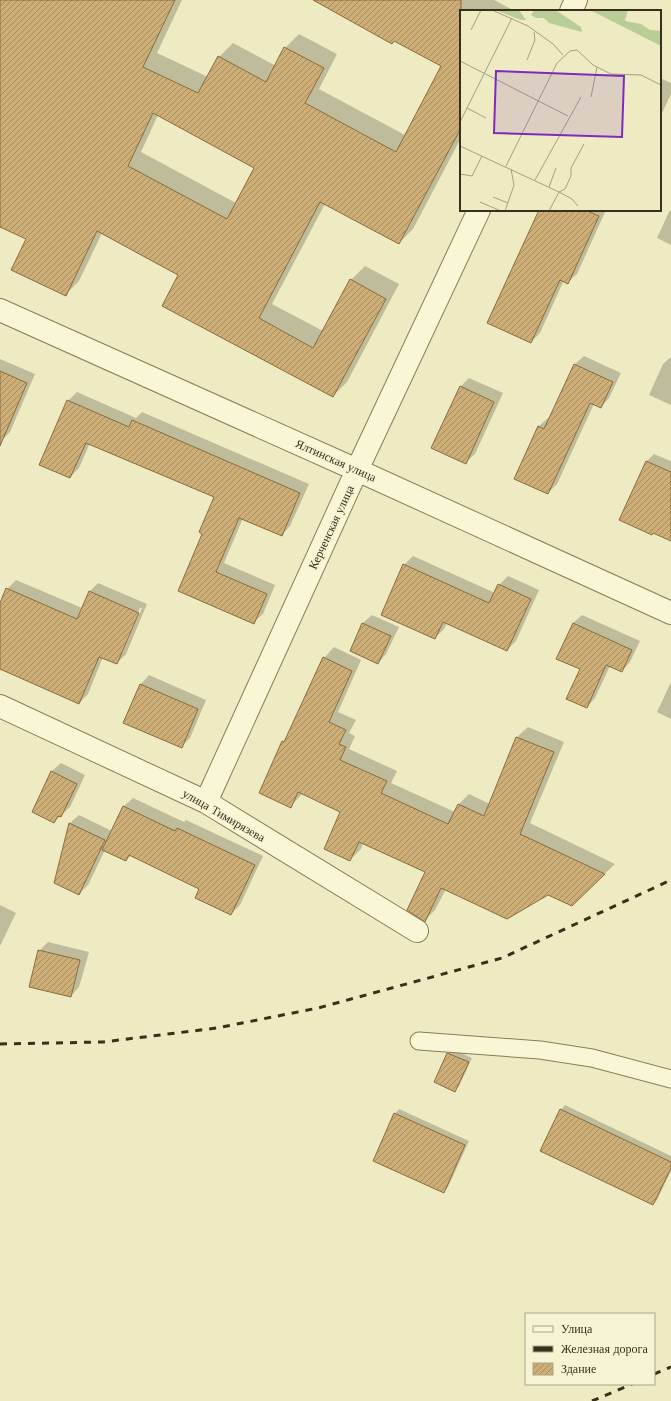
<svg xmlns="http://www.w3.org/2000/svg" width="671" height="1401" viewBox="0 0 671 1401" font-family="'Libre Baskerville',serif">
	<defs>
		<pattern id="building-hatch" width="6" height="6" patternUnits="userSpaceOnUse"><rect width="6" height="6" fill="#cdae77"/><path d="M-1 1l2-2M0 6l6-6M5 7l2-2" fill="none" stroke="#a78e61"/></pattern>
	</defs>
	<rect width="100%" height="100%" fill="#eeebc2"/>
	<path fill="#0003" fill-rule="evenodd" d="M 0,0 L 182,0 L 157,53 L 208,77 L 219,57 L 233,43 L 276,66 L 285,48 L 299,34 L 337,54 L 319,89 L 405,135 L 442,65 L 315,0 L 494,0 L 515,11 L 461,11 L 461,138 L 413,229 L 399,243 L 325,204 L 272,304 L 323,331 L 351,280 L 365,266 L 399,284 L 347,382 L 333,396 L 180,275 L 102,233 L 79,281 L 65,295 L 27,239 L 0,226 ZM 158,115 L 256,167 L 236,203 L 141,152 Z
		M 660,78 L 671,83 L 671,94 L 663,111 L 660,114 Z
		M 540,210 L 606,210 L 577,274 L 568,282 L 564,280 L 540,333 L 531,342 Z
		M 671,210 L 671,245 L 657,238 L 669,212 Z
		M 584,356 L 621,373 L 609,398 L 601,407 L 594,404 L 557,484 L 548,493 L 539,426 L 548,418 L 550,419 L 575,364 Z
		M 671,357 L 671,405 L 649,395 L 663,364 Z
		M 0,359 L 35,374 L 10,432 L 1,441 L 0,440 Z
		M 469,378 L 503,393 L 475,454 L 466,462 L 460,387 Z
		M 77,392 L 136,418 L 142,412 L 309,484 L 290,526 L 282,535 L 243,518 L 224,563 L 275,585 L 263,614 L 254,622 L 179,590 L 204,533 L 215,497 L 90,443 L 79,468 L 70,477 L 68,401 Z
		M 654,454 L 671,461 L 671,540 L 654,532 L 652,534 L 647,461 Z
		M 413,556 L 495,593 L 499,585 L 508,576 L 539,590 L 516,641 L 507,650 L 447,623 L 444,629 L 435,638 L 404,565 Z
		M 16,580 L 82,608 L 89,592 L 98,583 L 147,604 L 126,654 L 117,663 L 103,657 L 88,694 L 79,703 L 0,668 L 0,605 L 7,589 ZM 140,608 L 142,608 L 122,654 L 120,654 Z
		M 372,615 L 399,627 L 386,654 L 378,663 L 351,651 L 363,623 Z
		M 582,615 L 640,641 L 630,662 L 622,671 L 610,666 L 595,698 L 587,707 L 573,623 Z
		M 334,647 L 361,660 L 338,712 L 356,720 L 349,733 L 355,736 L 349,749 L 397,771 L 391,783 L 455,812 L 458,805 L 469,794 L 490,804 L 517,737 L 528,727 L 564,742 L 530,823 L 615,864 L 572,905 L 548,894 L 446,889 L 435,910 L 425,920 L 426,872 L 363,843 L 361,849 L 350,860 L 342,811 L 303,793 L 291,806 L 283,742 L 288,737 L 324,658 Z
		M 149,675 L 206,700 L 190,738 L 181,747 L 124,722 L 141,684 Z
		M 671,682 L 671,719 L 657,712 Z
		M 61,763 L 85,775 L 70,807 L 54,822 L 33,812 L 52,771 Z
		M 133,798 L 184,822 L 186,820 L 263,856 L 240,905 L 231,914 L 200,889 L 131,855 L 126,860 L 105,850 L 88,885 L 79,894 L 56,883 L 70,823 L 79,815 L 112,831 L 124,806 Z
		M 0,905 L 16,913 L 0,946 Z
		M 48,942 L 89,952 L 79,987 L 71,996 L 39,951 Z
		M 452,1049 L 472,1058 L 459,1086 L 455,1090 L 448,1054 Z
		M 565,1105 L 671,1156 L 671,1171 L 657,1200 L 653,1204 L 561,1110 Z
		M 399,1109 L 469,1141 L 448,1187 L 444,1192 L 395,1114 Z"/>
	<path fill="url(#building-hatch)" stroke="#886c3f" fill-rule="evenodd" d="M 0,0 L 175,0 L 143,67 L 198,93 L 218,56 L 266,82 L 284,47 L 324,68 L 305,103 L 396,152 L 441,66 L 394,41 L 392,44 L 313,0 L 461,0 L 461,128 L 399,244 L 320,202 L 259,318 L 313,348 L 350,279 L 386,299 L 333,397 L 162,306 L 178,275 L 97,231 L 66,296 L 11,270 L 26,239 L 0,227 ZM 153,113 L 254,168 L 227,219 L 128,166 Z
		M 539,210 L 585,210 L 599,216 L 568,284 L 560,280 L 531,343 L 487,323 Z
		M 574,364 L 613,382 L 601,408 L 590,403 L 548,494 L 514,479 L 538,426 L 544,429 Z
		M 0,371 L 27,383 L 0,446 Z
		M 460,386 L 494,402 L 466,464 L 431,448 Z
		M 67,400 L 129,427 L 132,420 L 300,493 L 282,536 L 239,518 L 216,572 L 267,594 L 254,624 L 178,591 L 202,534 L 199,532 L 214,497 L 86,443 L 70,478 L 39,465 Z
		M 646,461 L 671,472 L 671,541 L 653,533 L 652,535 L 619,520 Z
		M 403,564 L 489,603 L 498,584 L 531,599 L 507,651 L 443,622 L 435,639 L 381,615 Z
		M 6,588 L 77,619 L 89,591 L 139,613 L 117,664 L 99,657 L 79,704 L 0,669 L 0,603 Z
		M 362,623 L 391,636 L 378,664 L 350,651 Z
		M 573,623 L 632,650 L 622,672 L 606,665 L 587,708 L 566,699 L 580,669 L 556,659 Z
		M 323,657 L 352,671 L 329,722 L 346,730 L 339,744 L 346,747 L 340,760 L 387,781 L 381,793 L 448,824 L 458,804 L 484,816 L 516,737 L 554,752 L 520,834 L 605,874 L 572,906 L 548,895 L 507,919 L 441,888 L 425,922 L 407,910 L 425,872 L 359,842 L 350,861 L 324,849 L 340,812 L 298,792 L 291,808 L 259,793 L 282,741 L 284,742 Z
		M 140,684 L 198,709 L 182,748 L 123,723 Z
		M 51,771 L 77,784 L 61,817 L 58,816 L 54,823 L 32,812 Z
		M 123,806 L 175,831 L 177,828 L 255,865 L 231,915 L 195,898 L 199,889 L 129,855 L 126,861 L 102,850 Z
		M 69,823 L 105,840 L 79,895 L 54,883 Z
		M 38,950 L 80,960 L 71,997 L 29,987 Z
		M 447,1053 L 469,1062 L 455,1092 L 434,1082 Z
		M 560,1109 L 671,1162 L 671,1168 L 653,1205 L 540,1151 Z
		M 394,1113 L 465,1145 L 444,1193 L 373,1161 Z"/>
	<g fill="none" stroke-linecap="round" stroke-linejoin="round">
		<g stroke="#887d59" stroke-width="19">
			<path id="service" d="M 419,1041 L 540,1050 L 592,1058 L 671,1079"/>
		</g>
		<g stroke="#887d59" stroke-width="24">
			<path id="minor" d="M 571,11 L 576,0
				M 0,310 L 357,470 L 671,613
				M 0,706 L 206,802 L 417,931
				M 206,802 L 357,470 L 479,210"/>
		</g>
		<use href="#service" stroke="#f9f6d5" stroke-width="17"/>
		<use href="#minor" stroke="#f9f6d5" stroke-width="22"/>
		<path stroke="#38301d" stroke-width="3" stroke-dasharray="7 7" stroke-linecap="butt" d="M 0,1044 L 103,1042 L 217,1028 L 318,1008 L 502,958 L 671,880
			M 654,1374 L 671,1367
			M 592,1401 L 632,1384"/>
	</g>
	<g text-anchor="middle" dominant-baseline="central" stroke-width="3" stroke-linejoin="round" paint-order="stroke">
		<g font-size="12" fill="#38301d" stroke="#f6f3d2">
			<text transform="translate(336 460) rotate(24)">Ялтинская улица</text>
			<text transform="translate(331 527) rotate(-65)">Керченская улица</text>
			<text transform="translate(224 815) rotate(30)">улица Тимирязева</text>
		</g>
	</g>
	<g transform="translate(460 10)">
		<rect width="201" height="201" fill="#eeebc2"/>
		<path d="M 35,0 L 59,0 L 66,10 L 61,10 ZM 74,0 L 97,1 L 121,17 L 122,22 L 89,13 L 84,8 L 76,8 L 71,5 ZM 130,0 L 168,0 L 165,11 L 181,14 L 190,20 L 201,21 L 201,36 Z" fill="#bacd96"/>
		<path fill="none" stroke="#a5a080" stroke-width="1" d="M 32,0 L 68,16 L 93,34 L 103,45M 11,20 L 21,0M 67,50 L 75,30 L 74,22M 0,51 L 108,106M 131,87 L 137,57M 7,98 L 26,108M 0,112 L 52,8M 0,136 L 99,182 L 112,189 L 118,196M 46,156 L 97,53 L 110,41 L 117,40 L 133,55 L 151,64 L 181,65 L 201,75M 0,164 L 12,166 L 22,146M 75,170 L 121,87M 89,177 L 96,158M 33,187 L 48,193M 20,192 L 41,201M 45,201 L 54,175 L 51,159M 89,201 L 99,182 L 105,179 L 111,166 L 111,158 L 124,134"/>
		<path fill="#7b2cbf" fill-opacity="0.15" stroke="#7b2cbf" stroke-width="2" d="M 36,61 L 164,66 L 162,127 L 34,123 Z"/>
		<rect width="201" height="201" fill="none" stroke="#38301d" stroke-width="2"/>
	</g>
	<rect x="525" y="1313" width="130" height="72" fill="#f6f3d2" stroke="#aaa58a"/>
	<rect x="533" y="1326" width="20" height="6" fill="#f9f6d5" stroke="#aaa58a"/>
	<text x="561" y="1333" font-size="12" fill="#38301d">Улица</text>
	<rect x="533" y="1346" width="20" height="6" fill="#38301d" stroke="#aaa58a"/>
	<text x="561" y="1353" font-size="12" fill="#38301d">Железная дорога</text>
	<rect x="533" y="1363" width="20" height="12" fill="url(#building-hatch)" stroke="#aaa58a"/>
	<text x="561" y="1373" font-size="12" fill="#38301d">Здание</text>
</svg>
